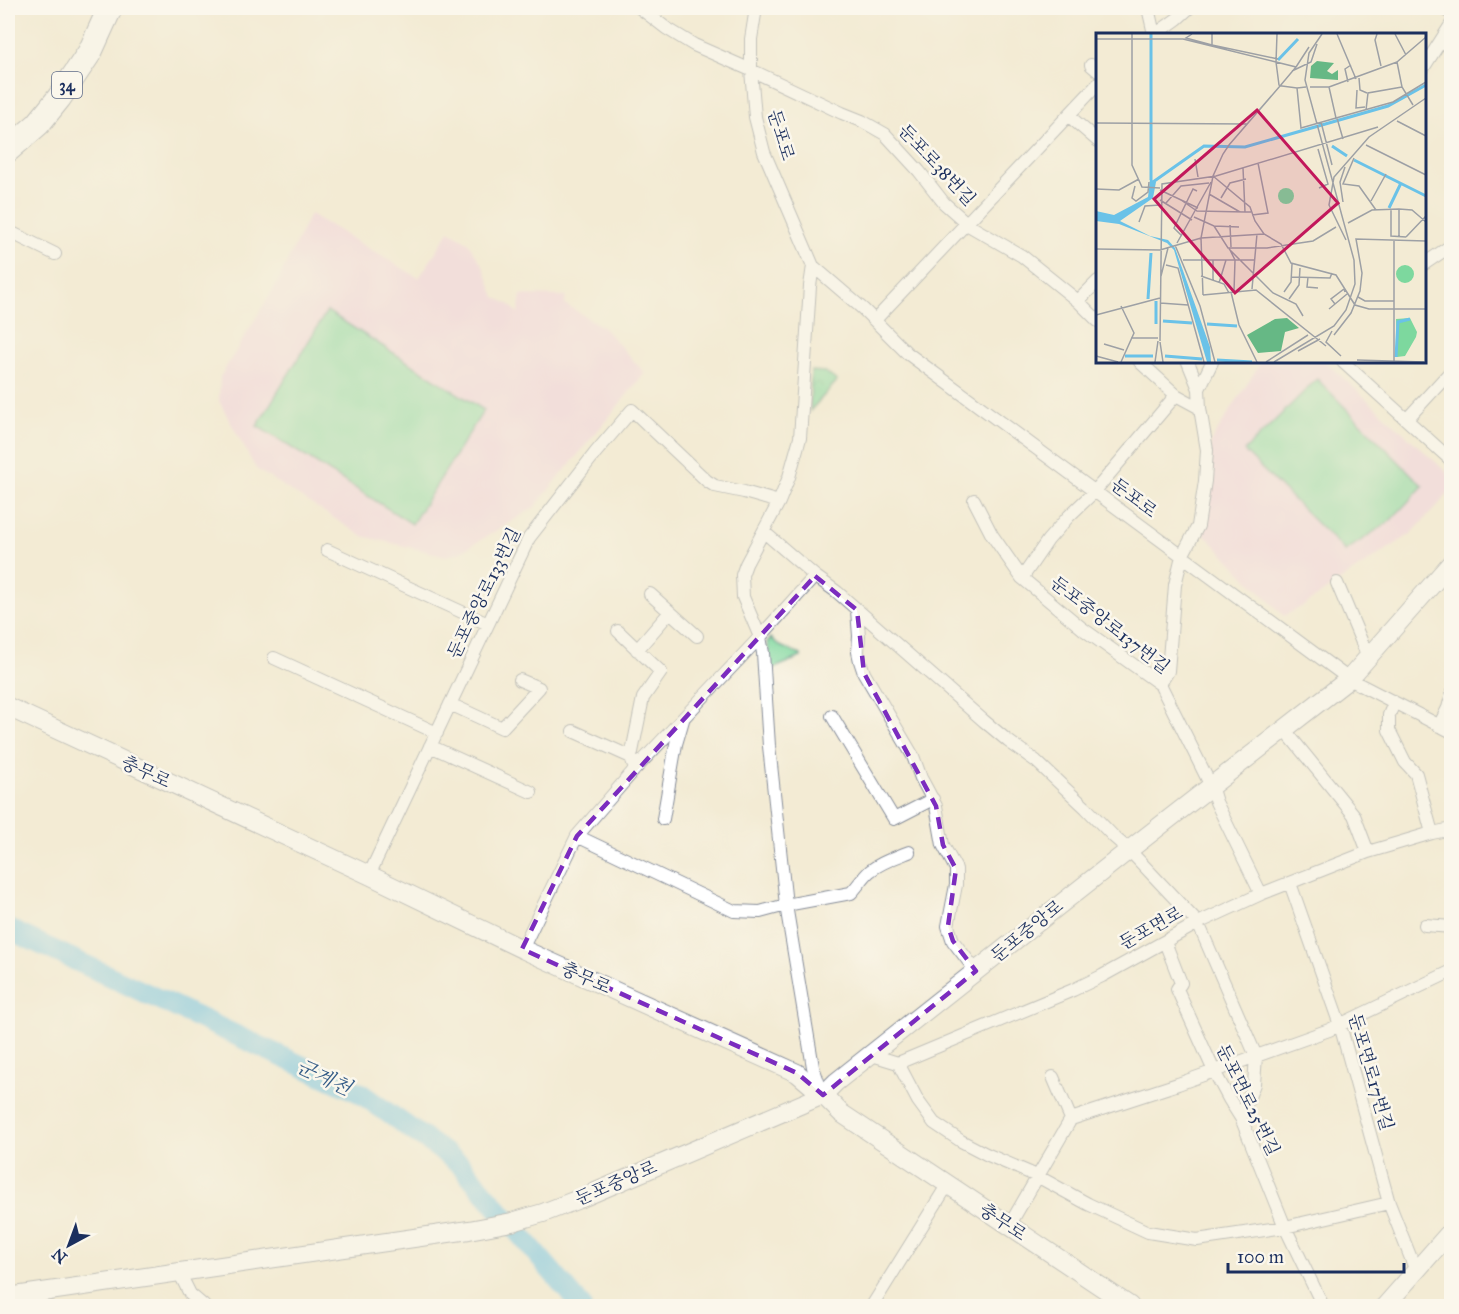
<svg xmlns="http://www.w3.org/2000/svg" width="1459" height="1314" viewBox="0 0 1459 1314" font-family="'IM FELL Great Primer','Noto Serif KR',serif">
	<defs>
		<pattern id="park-crowns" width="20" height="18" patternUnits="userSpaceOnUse" patternTransform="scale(1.5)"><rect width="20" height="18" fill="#7dd89e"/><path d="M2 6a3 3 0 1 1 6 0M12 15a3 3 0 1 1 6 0" fill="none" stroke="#6bba8a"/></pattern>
	</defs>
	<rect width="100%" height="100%" fill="#fbf7ec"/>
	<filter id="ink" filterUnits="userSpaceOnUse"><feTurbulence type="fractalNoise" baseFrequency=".0167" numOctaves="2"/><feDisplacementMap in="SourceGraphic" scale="12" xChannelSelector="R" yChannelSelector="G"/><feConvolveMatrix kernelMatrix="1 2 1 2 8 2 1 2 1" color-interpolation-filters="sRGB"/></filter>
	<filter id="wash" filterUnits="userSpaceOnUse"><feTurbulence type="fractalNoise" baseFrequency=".008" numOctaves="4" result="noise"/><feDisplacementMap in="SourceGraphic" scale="24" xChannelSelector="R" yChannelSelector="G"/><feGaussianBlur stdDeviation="1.35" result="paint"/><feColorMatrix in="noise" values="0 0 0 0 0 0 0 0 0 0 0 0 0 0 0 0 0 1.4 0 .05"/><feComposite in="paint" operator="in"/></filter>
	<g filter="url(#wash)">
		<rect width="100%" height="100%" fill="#f3ebd4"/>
		<path fill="#f2cfe2" d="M 310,214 L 419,278 L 449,231 L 468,242 L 483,266 L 495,297 L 509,304 L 518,313 L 521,295 L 566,296 L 565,304 L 603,327 L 645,373 L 534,508 L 459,553 L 446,556 L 362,536 L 256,469 L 219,401 L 220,377 L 277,283 Z
			M 1261,362 L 1326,362 L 1451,476 L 1451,491 L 1411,534 L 1354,571 L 1305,605 L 1284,616 L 1202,532 L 1211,441 Z"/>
		<path fill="#7dd89e" stroke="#4c847e" stroke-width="1.5" d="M 327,311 L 484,410 L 412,524 L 257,426 Z
			M 1317,379 L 1423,486 L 1390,521 L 1345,551 L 1244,451 Z
			M 771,638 L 780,646 L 801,655 L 801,657 L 772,669 L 767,642 Z"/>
		<path fill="url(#park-crowns)" stroke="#4c847e" stroke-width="1.5" d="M 811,371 L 825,372 L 837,381 L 810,411 Z"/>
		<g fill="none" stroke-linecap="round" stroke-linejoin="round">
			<path stroke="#6ac2e8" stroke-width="21" d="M 8,929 L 360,1093 L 460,1164 L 581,1306"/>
		</g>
	</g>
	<g filter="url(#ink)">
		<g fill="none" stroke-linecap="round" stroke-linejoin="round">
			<g stroke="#878d99" stroke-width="14">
				<path id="street" d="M 640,8 L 666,28 L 694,45 L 751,70 L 842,113 L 862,121 L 885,134 L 919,171 L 944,203 L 970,226 L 1022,256 L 1078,301 L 1098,321
					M 756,8 L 751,39 L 751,70 L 755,117 L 764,152 L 813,266 L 810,286 L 800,438 L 789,477 L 779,502 L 746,564 L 742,575 L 743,597 L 760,637 L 763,653 L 769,746 L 786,905 L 813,1067 L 822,1093
					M 1148,8 L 1154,34
					M 1156,34 L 1177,19 L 1189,8
					M 1091,65 L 1098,71
					M 1424,67 L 1452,23
					M 1069,116 L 1098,141
					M 8,231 L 55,254
					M 1424,264 L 1452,245
					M 813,266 L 863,309 L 907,353 L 1349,679 L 1452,732
					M 1078,301 L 1098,281
					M 875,320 L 1098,84
					M 1140,362 L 1176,395 L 1200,408 L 1207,450 L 1205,481 L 1198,526 L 1182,556 L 1175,585 L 1168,671 L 1160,684
					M 1188,362 L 1199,389
					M 1343,362 L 1452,461
					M 1200,408 L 1199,389 L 1212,362
					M 1407,419 L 1452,370
					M 974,500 L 992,535 L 1022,578 L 1083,629 L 1160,684 L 1211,786 L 1216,802 L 1261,894
					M 327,550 L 488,624
					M 815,576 L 837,592 L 984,721 L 1008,741 L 1036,761 L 1086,808 L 1114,837 L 1129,850 L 1198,923 L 1256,1056 L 1254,1084 L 1241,1118
					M 1022,578 L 1048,540 L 1069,516 L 1095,491 L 1176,395
					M 1337,583 L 1368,657
					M 650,594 L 697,636
					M 857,610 L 859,636 L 858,652 L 860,661 L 864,673 L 913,756 L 921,778 L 936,806 L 943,845 L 956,869 L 956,885 L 948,926 L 953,941 L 976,971
					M 618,631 L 661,672 L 643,698 L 631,757 L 635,769
					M 637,650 L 670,612
					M 274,658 L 437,733
					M 1394,703 L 1389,715 L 1389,730 L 1405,762 L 1416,774 L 1432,833
					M 450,704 L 502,728 L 539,688 L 520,680
					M 832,716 L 894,819 L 933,799
					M 1439,726 L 1448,708 L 1452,693
					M 1284,729 L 1354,815 L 1368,852
					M 573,731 L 631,757
					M 430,746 L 531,792
					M 663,819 L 676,744 L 683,720
					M 577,836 L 734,911 L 760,912 L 786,905 L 851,893 C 858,886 863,877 870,871 C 881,862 896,857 909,852
					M 369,875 L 529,538 L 596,452 L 632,410 L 707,481 L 715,486 L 744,492 L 779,502
					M 1290,883 L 1340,1025 L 1389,1203 L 1416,1271
					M 1425,925 L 1452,927
					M 1165,942 L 1181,983 L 1177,989 L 1214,1071 L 1229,1099 L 1241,1118 L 1285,1227 L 1323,1306
					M 522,949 L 577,836 L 635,769 L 760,637 L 815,576 L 764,532
					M 872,1055 L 898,1063 L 1073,990 L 1102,976 L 1198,923 L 1261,894 L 1368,852 L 1432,833 L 1452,829
					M 898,1063 L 918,1101 L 934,1123 L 961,1141 L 986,1154 L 1037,1176 L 1088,1204 L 1148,1232 L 1197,1240 L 1285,1227 L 1389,1203
					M 1053,1077 L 1071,1119 L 1178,1084 L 1329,1030 L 1452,971
					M 1009,1226 L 1071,1119
					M 179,1272 L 190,1294 L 204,1306
					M 872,1306 L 948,1184"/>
			</g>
			<g stroke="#878d99" stroke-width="20">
				<path id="secondary" d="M 1448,8 L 1452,10
					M 8,707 L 369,875 L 522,949 L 797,1073 L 823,1095 L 841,1113 L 1130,1306
					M 8,1297 L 469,1230 L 512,1222 L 543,1213 L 584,1197 L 823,1095 L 836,1082 L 1129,850 L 1349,679 L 1452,562
					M 1385,1306 L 1452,1230"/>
			</g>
			<g stroke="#878d99" stroke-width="26">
				<path id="highway" d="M 8,150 L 38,124 L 59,98 L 90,52 L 110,8"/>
			</g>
			<use href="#street" stroke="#fff" stroke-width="12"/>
			<use href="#secondary" stroke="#fff" stroke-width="18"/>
			<use href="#highway" stroke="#fff" stroke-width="24"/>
		</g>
	</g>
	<path d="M0 0H1459V1314H0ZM 815,576 L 857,610 L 864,673 L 936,806 L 943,845 L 956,869 L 948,926 L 953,941 L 976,971 L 823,1095 L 797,1073 L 522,949 L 577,836 Z" fill="#f3ebd4" fill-opacity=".55" fill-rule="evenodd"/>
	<path fill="none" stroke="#7b2cbf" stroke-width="4.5" stroke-dasharray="12 8" stroke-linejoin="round" d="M 815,576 L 857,610 L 864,673 L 936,806 L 943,845 L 956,869 L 948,926 L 953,941 L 976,971 L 823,1095 L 797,1073 L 522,949 L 577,836 Z"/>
	<g text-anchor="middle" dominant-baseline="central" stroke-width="5" stroke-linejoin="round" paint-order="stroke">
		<rect fill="#fbf7ec" stroke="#5e6b89" stroke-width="1.5" x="52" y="72" width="30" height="26" rx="4.5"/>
		<g font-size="16" font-weight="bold" fill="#1b2f5e">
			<text x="67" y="85">34</text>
		</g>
		<g font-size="18" fill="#1b2f5e" stroke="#fbf7ec">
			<text transform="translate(781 135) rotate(73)">둔포로</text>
			<text transform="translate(937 165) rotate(47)">둔포로38번길</text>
			<text transform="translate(1134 498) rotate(37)">둔포로</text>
			<text transform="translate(484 593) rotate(-64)">둔포중앙로133번길</text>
			<text transform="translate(1110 625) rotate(38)">둔포중앙로137번길</text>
			<text transform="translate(146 772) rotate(25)">충무로</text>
			<text transform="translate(1151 928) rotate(-29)">둔포면로</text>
			<text transform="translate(1027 931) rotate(-39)">둔포중앙로</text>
			<text transform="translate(586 978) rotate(24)">충무로</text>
			<text transform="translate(1371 1072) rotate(74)">둔포면로17번길</text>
			<text transform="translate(1248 1100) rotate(64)">둔포면로25번길</text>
			<text transform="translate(616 1183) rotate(-23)">둔포중앙로</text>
			<text transform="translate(1003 1222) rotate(34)">충무로</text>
		</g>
		<g font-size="20" font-style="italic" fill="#335b87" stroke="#fbf7ec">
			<text transform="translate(324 1077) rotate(25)">군계천</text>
		</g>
	</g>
	<g transform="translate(1096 33)">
		<rect width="330" height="330" fill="#f3ebd4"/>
		<path d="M182 163a8 8 0 1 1 16 0a8 8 0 1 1-16 0Z" fill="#7dd89e"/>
		<path d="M 221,28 L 238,30 L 231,38 L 236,41 L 242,37 L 242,47 L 214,45 L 215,33 ZM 191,285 L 203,295 L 189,299 L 185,318 L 162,320 L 151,302 L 179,286 Z" fill="#66b885"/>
		<path d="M300 241a9 9 0 1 1 18 0a9 9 0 1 1-18 0ZM 314,285 L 321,299 L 320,304 L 309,323 L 301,324 L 300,286 Z" fill="#7dd89e"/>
		<path d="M 54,146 L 60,149 L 57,165 L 24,188 L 54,203 L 72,207 L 79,215 L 114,314 L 115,329 L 111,329 L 78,217 L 71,210 L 23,191 L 0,188 L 0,178 L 18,182 L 52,164 Z" fill="#6ac2e8"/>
		<path fill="none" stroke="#6ac2e8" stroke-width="3" d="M 182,27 L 202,6M 236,113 L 251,123M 258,127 L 330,163M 55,147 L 55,1M 57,149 L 108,113 L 149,114 L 292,73 L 330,52M 293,175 L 305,150M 52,266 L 55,220M 60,268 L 60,291M 67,288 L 96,290M 111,291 L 141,293M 29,323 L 57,323M 69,323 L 106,326M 300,324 L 302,289 L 314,286M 121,327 L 156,329"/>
		<path fill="none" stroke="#9da0a5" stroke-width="1.5" d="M 36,1 L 36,132 L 46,154 L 64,155M 96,1 L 90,5 L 116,12 L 116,1M 241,1 L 260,46M 281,1 L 279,7 L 285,33M 299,1 L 310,22M 0,6 L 87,6 L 180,29 L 181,1M 116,12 L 182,26M 200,34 L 213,14M 196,38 L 215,29 L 221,11M 263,45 L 264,57 L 271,60M 252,49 L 249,36 L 255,32M 214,54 L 233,54 L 240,85 L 297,69 L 330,49M 233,54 L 301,29M 201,55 L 205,95 L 240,85M 261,57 L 260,75 L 269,74M 317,72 L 306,54 L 301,29 L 330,4M 270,77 L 272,60 L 306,54M 241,85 L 247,106M 301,88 L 330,103M 225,89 L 236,132M 0,90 L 151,91M 270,112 L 330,142M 222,116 L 232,151 L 223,155M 258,125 L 247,151 L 263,153 L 280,177M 99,126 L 102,144M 147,135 L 149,179 L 155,179M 117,143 L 154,174 L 159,188 L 168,201 L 185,211 L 195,230 L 240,242 L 259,272 L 273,276 L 330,276M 39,153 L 36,165 L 40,168 L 52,159 L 53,149M 0,156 L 23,157 L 43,146M 64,157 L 102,175M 113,161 L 144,179M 125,165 L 134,150 L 150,146M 64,167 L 96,187M 85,167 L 101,178 L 149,179M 275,168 L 290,141M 247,169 L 244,149 L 249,134M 70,170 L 85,153 L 113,150M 295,177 L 295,203 L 310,204M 156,182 L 172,180 L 162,130M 98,184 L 118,193 L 143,194M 43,189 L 49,173 L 64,172M 252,190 L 276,177 L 303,176 L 316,177 L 330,189M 134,192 L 135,214M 118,193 L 132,215 L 171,215 L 217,208 L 240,194M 86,203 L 78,195 L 97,156 L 101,158M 303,204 L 303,176M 310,204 L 330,183M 250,207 L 233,172 L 238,144 L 273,104 L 330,65M 81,210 L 115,149M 79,212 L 104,273 L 119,329M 133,215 L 139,227 L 138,259M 0,216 L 64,217M 133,216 L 177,260 L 200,271 L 207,283M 64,217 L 105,205 L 168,201M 87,227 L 159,227M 70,232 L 82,235 L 108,329M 65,243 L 72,215M 105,243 L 128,251 L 133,260M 196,244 L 234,245 L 236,240M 212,244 L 211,254 L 222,255M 117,247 L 117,227M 123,250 L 130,227M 156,256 L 161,201M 135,259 L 143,292 L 161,329M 188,259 L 195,249 L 196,231M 107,262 L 105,205 L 117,143 L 127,121 L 133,112 L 184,53 L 200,34 L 180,29 L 183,52 L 184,53 L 186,53 L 201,55 L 210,54M 107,262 L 160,257 L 230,313M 262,264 L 269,268 L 298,268M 193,266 L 203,252 L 204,235M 64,270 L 92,272M 239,271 L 235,266 L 248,256 L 249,259M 233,276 L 251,261M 0,282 L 64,265M 236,298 L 230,309 L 245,323M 238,302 L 255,280 L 264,258 L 266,240 L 260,206 L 330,208M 35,305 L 62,305M 64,308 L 66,151 L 120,143 L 282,94M 64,309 L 67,329M 8,311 L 28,317M 202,318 L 224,306M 0,323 L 22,329M 261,327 L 328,329M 298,328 L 298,207M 25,329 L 38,300 L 25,273M 59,329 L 62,308M 170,329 L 212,302M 178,329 L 238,293 L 250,277 L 259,251 L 258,227 L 209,47 L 213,20 L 226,1"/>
		<path fill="#c2185b" fill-opacity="0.15" stroke="#c2185b" stroke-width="3" d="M 161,77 L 242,170 L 139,260 L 58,166 Z"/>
		<rect width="330" height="330" fill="none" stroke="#1b2f5e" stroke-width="3"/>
	</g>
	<rect width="1459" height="1314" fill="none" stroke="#fbf7ec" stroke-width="30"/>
	<g transform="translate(69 1245) rotate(221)" stroke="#fbf7ec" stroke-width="4.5" paint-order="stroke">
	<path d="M0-4.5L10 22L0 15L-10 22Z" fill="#1b2f5e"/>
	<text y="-9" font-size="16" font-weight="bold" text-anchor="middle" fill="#1b2f5e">N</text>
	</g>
	<path d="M1228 1263v9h176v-9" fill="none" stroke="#1b2f5e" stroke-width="3"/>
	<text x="1237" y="1263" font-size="18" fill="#1b2f5e" stroke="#fbf7ec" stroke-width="4.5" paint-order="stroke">100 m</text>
</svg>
